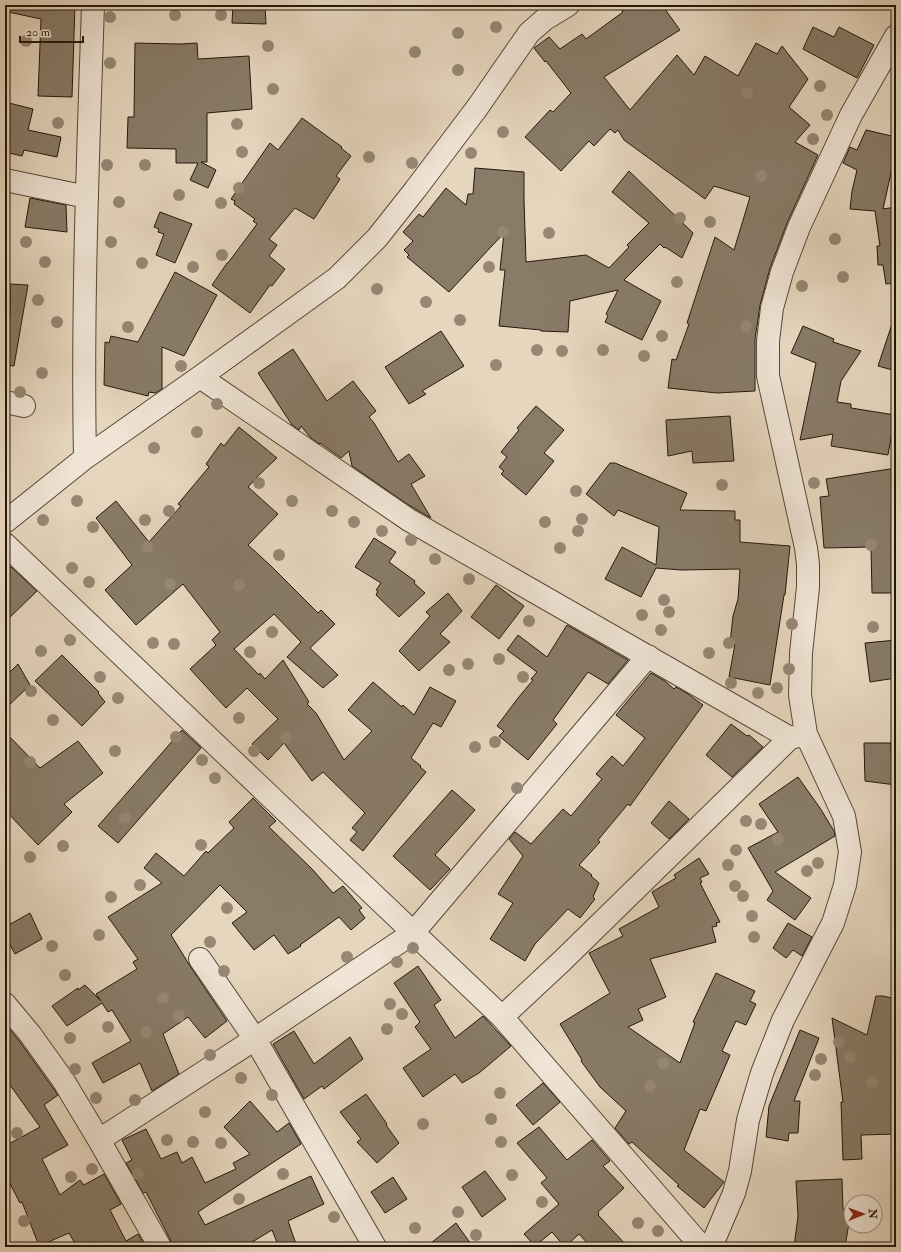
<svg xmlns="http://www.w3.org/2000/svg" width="901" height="1252" viewBox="0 0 901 1252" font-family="'IM FELL Double Pica',serif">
	<rect width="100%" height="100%" fill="#e6d6be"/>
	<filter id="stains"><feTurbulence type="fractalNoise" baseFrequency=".005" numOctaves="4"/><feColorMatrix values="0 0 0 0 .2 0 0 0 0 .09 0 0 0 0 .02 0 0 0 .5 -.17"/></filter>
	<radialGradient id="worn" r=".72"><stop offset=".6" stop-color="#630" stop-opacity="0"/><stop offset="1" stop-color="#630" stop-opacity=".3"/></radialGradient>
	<path fill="#887b68" stroke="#23180a" d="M 9,5 L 75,5 L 72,97 L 38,96 L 41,19 L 8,12 Z
		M 233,5 L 265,5 L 266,24 L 232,23 Z
		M 617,5 L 662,5 L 680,30 L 604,77 L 630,110 L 677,55 L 694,75 L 705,56 L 738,76 L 756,43 L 777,54 L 782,46 L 808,79 L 789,107 L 810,125 L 795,142 L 818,155 L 787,223 L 770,268 L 760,305 L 755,339 L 755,391 L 717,393 L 668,388 L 672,359 L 676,360 L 689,324 L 687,323 L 715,237 L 734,250 L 750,197 L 714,186 L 705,199 L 624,140 L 618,130 L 615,133 L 610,129 L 594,146 L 589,141 L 561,171 L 525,137 L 550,110 L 553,112 L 571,93 L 546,61 L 545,62 L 534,48 L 549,37 L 560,49 L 582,34 L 586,39 L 623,12 Z
		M 813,27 L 834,37 L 839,27 L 874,45 L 857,78 L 803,49 Z
		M 135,43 L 180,44 L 197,43 L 198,59 L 249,56 L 252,109 L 207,113 L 207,162 L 201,162 L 216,170 L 208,188 L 190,180 L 198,163 L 176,163 L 176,149 L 127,148 L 128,117 L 134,117 Z
		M 5,102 L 33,109 L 28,130 L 61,137 L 57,157 L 24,150 L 22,156 L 5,152 Z
		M 302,118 L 342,147 L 341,148 L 351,156 L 336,176 L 340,179 L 314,219 L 295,208 L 269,239 L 277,245 L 269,256 L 285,269 L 272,286 L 270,285 L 250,313 L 212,285 L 227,263 L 228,263 L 257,224 L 253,221 L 255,219 L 234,204 L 235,201 L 231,199 L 270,143 L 278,150 Z
		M 866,130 L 896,137 L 896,169 L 892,168 L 883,209 L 896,207 L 896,283 L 886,284 L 883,265 L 878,265 L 877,246 L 880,246 L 875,211 L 850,209 L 852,191 L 857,170 L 843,163 L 850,147 L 857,150 Z
		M 475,168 L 524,172 L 524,200 L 526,262 L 586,255 L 609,268 L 629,247 L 627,245 L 649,223 L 612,192 L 629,171 L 693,233 L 682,258 L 665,247 L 664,248 L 660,244 L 624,280 L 661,301 L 642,340 L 605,322 L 608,316 L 606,314 L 618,290 L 570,301 L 568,332 L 541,331 L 541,330 L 499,326 L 505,270 L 500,270 L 504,233 L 449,292 L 407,257 L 409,255 L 404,250 L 413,241 L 403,232 L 419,214 L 423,217 L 446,188 L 466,205 L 468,194 L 473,194 Z
		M 30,198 L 66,205 L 67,232 L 25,227 Z
		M 160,212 L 192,224 L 175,263 L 156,255 L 164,234 L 158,232 L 159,229 L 154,227 Z
		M 175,272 L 217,295 L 184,356 L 162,347 L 162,389 L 155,393 L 149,392 L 148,396 L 104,385 L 105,342 L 109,343 L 111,336 L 138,342 Z
		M 10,284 L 28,285 L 14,366 L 5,365 L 5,316 L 10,317 Z
		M 893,321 L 896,321 L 896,371 L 878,366 Z
		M 803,326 L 834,339 L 833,342 L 861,351 L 841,381 L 837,402 L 851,404 L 851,408 L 895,415 L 888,455 L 831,446 L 833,434 L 800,440 L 816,363 L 791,353 Z
		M 441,331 L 464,366 L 422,391 L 426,394 L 409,404 L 385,367 Z
		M 293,349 L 327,401 L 353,381 L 376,411 L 369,417 L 374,423 L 398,462 L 409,454 L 425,476 L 411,484 L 431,518 L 407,504 L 352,466 L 349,451 L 341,458 L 320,443 L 319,444 L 310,437 L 301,426 L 299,430 L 292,425 L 258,373 Z
		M 536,406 L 564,430 L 544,453 L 554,461 L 526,495 L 501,474 L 504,471 L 499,467 L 507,457 L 501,452 L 519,430 L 517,428 Z
		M 730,416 L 734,461 L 693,463 L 692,451 L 668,456 L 666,420 Z
		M 239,427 L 277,458 L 259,475 L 248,487 L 278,514 L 248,545 L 271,566 L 318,613 L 321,610 L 335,624 L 310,648 L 338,675 L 323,688 L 287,657 L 301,642 L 274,614 L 234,649 L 259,675 L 260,673 L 265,679 L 283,660 L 309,702 L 307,704 L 316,713 L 344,760 L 372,731 L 348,710 L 373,682 L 402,707 L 403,705 L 414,715 L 430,687 L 456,701 L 441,727 L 433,723 L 411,758 L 421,766 L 420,767 L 426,772 L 363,851 L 350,840 L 357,832 L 352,828 L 365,813 L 323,772 L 312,781 L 284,743 L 268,760 L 252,744 L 278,719 L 247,688 L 226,708 L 190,669 L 216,645 L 212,640 L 220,632 L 183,584 L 136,625 L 105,590 L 132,565 L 96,518 L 116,501 L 149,542 L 181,506 L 178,504 L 209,467 L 206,464 L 221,443 L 224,446 Z
		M 610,463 L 615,463 L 687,493 L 680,510 L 735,511 L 735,520 L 740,520 L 740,542 L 790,546 L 785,595 L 784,595 L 770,685 L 729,677 L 735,644 L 730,643 L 733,616 L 738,599 L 740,569 L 681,570 L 656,568 L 641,597 L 605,579 L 622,547 L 656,565 L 659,527 L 618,510 L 614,516 L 586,494 Z
		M 896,468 L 896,593 L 872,593 L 871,547 L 824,548 L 820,497 L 829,496 L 826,479 Z
		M 374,538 L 396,552 L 389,562 L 415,581 L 414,583 L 425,593 L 399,617 L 376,595 L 378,591 L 376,590 L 381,583 L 355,567 Z
		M 11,567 L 37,591 L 5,622 L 5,573 Z
		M 496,585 L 524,606 L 499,639 L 471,617 Z
		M 448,593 L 462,611 L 440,634 L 450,642 L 419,671 L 399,651 L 430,616 L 426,612 Z
		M 567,625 L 628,660 L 608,684 L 588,672 L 553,720 L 557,724 L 528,760 L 499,736 L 504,731 L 497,726 L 518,698 L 533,680 L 531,679 L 537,672 L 507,650 L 518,635 L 547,657 Z
		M 896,640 L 896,678 L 870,682 L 865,643 Z
		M 62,655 L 99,692 L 98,693 L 105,702 L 82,726 L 35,681 Z
		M 18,664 L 30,685 L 5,709 L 5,677 Z
		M 651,673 L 665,681 L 674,689 L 676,687 L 688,694 L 703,705 L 630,806 L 628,804 L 598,840 L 600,842 L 579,865 L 592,875 L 591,876 L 599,883 L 593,897 L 595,899 L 580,918 L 568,909 L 535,944 L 525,961 L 490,939 L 513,903 L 498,894 L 523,856 L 509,839 L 515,832 L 531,844 L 563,809 L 571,816 L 602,779 L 596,774 L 612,756 L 623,766 L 645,738 L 616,715 Z
		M 731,724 L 747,736 L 749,735 L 763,747 L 732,777 L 706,755 Z
		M 182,730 L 201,748 L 118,843 L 98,826 Z
		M 5,732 L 40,768 L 78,741 L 103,773 L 64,804 L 72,812 L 38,845 L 5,810 Z
		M 864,743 L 891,743 L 891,753 L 896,753 L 896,785 L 865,781 Z
		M 798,777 L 820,808 L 834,831 L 835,836 L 775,872 L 811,898 L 795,920 L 767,900 L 773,891 L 748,848 L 778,832 L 759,804 Z
		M 452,790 L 475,810 L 435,855 L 450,869 L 430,890 L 393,856 Z
		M 253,798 L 276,821 L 269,827 L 313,870 L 333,893 L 343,886 L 362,908 L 359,910 L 365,918 L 351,930 L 339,917 L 300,945 L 301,946 L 288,954 L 274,935 L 254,950 L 232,923 L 247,912 L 220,885 L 171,935 L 190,966 L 227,1021 L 205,1038 L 188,1017 L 163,1034 L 179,1074 L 152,1091 L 140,1063 L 103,1083 L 92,1063 L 131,1041 L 112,1010 L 108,1012 L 102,1003 L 67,1026 L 52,1006 L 78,988 L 78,990 L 85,985 L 101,1001 L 96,994 L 137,969 L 133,962 L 138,959 L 108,917 L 162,883 L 144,868 L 156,853 L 184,876 L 206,851 L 208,853 L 234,828 L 229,822 Z
		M 669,801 L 689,819 L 669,839 L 651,823 Z
		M 699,858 L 709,874 L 700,878 L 702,882 L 700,883 L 720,922 L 716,923 L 717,926 L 712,927 L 716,942 L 650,959 L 666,997 L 638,1009 L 643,1020 L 628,1027 L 680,1063 L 695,1023 L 693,1022 L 716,973 L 755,991 L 750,1001 L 756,1004 L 746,1025 L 736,1021 L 722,1051 L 730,1055 L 706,1111 L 700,1109 L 684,1150 L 724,1182 L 704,1208 L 677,1186 L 679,1185 L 632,1142 L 629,1144 L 615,1128 L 626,1111 L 600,1087 L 581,1061 L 582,1060 L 560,1024 L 610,993 L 589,953 L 623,936 L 619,929 L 659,907 L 652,892 L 676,878 L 674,875 Z
		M 30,913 L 42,939 L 15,954 L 5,936 L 5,927 Z
		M 788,923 L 812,937 L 802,956 L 793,950 L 786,958 L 773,948 Z
		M 418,966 L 441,1000 L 434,1005 L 455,1038 L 483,1016 L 511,1046 L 479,1073 L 462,1083 L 455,1074 L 423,1097 L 403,1068 L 431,1049 L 415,1027 L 420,1022 L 394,983 Z
		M 876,996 L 883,996 L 896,999 L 896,1134 L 861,1135 L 862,1159 L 843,1160 L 841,1102 L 843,1102 L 832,1018 L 867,1035 Z
		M 5,1024 L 20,1042 L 58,1095 L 44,1105 L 68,1145 L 42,1159 L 60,1195 L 80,1180 L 84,1185 L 104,1174 L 121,1204 L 110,1210 L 126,1241 L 138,1234 L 146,1247 L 77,1247 L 69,1233 L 39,1246 L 22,1202 L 20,1203 L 5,1174 L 5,1146 L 40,1127 L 5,1078 Z
		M 800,1030 L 819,1038 L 794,1101 L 800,1101 L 798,1133 L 789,1133 L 788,1141 L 766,1137 L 769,1106 Z
		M 294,1031 L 314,1064 L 350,1037 L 363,1059 L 324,1089 L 322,1086 L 304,1099 L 273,1044 Z
		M 543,1083 L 560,1102 L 533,1125 L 516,1105 Z
		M 366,1094 L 387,1124 L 386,1125 L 399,1143 L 377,1163 L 357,1142 L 361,1139 L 340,1112 Z
		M 250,1101 L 277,1132 L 289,1123 L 301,1144 L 198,1212 L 205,1225 L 311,1176 L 324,1204 L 288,1221 L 297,1247 L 279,1247 L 272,1230 L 244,1247 L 172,1247 L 171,1241 L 146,1192 L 143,1193 L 126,1163 L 132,1160 L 122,1140 L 146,1129 L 161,1159 L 177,1152 L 182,1163 L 192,1157 L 205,1183 L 236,1169 L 233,1163 L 250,1154 L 224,1127 Z
		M 539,1127 L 567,1160 L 592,1140 L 610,1161 L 603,1166 L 624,1188 L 598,1212 L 599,1214 L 598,1215 L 628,1247 L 591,1247 L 579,1234 L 565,1247 L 552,1232 L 535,1246 L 524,1234 L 559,1204 L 541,1183 L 547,1178 L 517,1143 Z
		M 485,1171 L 506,1199 L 482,1217 L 462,1187 Z
		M 393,1177 L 407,1199 L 385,1213 L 371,1192 Z
		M 842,1179 L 843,1209 L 851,1211 L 845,1247 L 794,1247 L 798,1216 L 796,1181 Z
		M 456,1223 L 473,1247 L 426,1247 Z"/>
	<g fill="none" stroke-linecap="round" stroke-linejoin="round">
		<g stroke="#544837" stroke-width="24">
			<path id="minor" d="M 5,180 L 87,197
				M 200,377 L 409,520 L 790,738
				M 5,402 L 24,406
				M 85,458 C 82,307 88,156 93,5
				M 5,522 L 85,458 L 200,377 L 337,278 L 377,238 L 415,190 L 477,108 L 529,33 L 545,19 L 568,5
				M 5,544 L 502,1017 L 702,1247
				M 200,959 L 255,1039 L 375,1247
				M 5,1004 L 30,1034 L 63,1080 L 99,1140
				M 502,1017 L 562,961 L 790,738 L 803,735
				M 160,1247 L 99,1140 L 255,1039 L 413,933 L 648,656
				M 711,1247 L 734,1193 L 740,1171 L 748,1120 L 762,1073 L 783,1020 L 833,923 L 845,885 L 850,852 L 844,816 L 806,734 L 800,695 L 801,653 L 808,587 L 808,564 L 806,548 L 768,376 L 768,341 L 772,308 L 782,272 L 799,227 L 851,115 L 896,36"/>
		</g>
		<use href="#minor" stroke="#efe4d5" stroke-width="22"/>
	</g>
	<g fill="#968774">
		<circle cx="175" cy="15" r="6"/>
		<circle cx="221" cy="15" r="6"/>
		<circle cx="110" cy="17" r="6"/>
		<circle cx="496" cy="27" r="6"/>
		<circle cx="458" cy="33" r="6"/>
		<circle cx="26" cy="41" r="6"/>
		<circle cx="268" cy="46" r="6"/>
		<circle cx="415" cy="52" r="6"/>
		<circle cx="110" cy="63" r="6"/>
		<circle cx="458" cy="70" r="6"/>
		<circle cx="820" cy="86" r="6"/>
		<circle cx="273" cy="89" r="6"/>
		<circle cx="747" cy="93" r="6"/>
		<circle cx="827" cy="115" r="6"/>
		<circle cx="58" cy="123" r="6"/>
		<circle cx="237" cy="124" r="6"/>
		<circle cx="503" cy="132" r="6"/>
		<circle cx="813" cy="139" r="6"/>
		<circle cx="242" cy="152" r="6"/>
		<circle cx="471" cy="153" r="6"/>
		<circle cx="369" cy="157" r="6"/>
		<circle cx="412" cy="163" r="6"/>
		<circle cx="107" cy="165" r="6"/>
		<circle cx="145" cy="165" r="6"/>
		<circle cx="761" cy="176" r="6"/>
		<circle cx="239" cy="188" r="6"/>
		<circle cx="179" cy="195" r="6"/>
		<circle cx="119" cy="202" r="6"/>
		<circle cx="221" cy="203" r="6"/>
		<circle cx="680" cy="218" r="6"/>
		<circle cx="710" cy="222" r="6"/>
		<circle cx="503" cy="232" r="6"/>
		<circle cx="549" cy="233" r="6"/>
		<circle cx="835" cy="239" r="6"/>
		<circle cx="26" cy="242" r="6"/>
		<circle cx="111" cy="242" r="6"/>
		<circle cx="222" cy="255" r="6"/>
		<circle cx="45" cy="262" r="6"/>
		<circle cx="142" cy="263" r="6"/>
		<circle cx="193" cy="267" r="6"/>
		<circle cx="489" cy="267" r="6"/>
		<circle cx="843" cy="277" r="6"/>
		<circle cx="677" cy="282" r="6"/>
		<circle cx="802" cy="286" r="6"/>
		<circle cx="377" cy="289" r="6"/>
		<circle cx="38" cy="300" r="6"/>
		<circle cx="426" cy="302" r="6"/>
		<circle cx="460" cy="320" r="6"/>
		<circle cx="57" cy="322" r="6"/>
		<circle cx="746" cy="326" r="6"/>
		<circle cx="128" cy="327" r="6"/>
		<circle cx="662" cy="336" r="6"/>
		<circle cx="537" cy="350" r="6"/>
		<circle cx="603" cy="350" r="6"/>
		<circle cx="562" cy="351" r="6"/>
		<circle cx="644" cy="356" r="6"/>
		<circle cx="496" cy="365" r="6"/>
		<circle cx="181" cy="366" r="6"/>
		<circle cx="42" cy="373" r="6"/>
		<circle cx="20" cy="392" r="6"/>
		<circle cx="217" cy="404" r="6"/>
		<circle cx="197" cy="432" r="6"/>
		<circle cx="154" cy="448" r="6"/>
		<circle cx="259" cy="483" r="6"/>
		<circle cx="814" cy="483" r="6"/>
		<circle cx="722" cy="485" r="6"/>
		<circle cx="576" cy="491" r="6"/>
		<circle cx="77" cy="501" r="6"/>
		<circle cx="292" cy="501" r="6"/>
		<circle cx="169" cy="511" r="6"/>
		<circle cx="332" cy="511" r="6"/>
		<circle cx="582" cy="519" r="6"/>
		<circle cx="43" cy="520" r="6"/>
		<circle cx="145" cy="520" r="6"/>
		<circle cx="354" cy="522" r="6"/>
		<circle cx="545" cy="522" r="6"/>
		<circle cx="93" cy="527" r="6"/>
		<circle cx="382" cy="531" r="6"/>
		<circle cx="578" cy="531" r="6"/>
		<circle cx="411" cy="540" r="6"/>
		<circle cx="871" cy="545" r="6"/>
		<circle cx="147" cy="547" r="6"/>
		<circle cx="560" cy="548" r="6"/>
		<circle cx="279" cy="555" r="6"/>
		<circle cx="435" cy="559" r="6"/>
		<circle cx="72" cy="568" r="6"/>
		<circle cx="469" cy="579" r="6"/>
		<circle cx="89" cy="582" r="6"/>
		<circle cx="170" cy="584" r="6"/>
		<circle cx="239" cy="585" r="6"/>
		<circle cx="664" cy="600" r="6"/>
		<circle cx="669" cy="612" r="6"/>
		<circle cx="642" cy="615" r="6"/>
		<circle cx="529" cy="621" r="6"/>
		<circle cx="792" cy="624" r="6"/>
		<circle cx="873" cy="627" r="6"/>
		<circle cx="661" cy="630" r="6"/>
		<circle cx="272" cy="632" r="6"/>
		<circle cx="70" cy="640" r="6"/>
		<circle cx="153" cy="643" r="6"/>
		<circle cx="729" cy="643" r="6"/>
		<circle cx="174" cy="644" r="6"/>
		<circle cx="41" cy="651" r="6"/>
		<circle cx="250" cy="652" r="6"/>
		<circle cx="709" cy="653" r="6"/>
		<circle cx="499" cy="659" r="6"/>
		<circle cx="468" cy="664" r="6"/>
		<circle cx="789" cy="669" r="6"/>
		<circle cx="449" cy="670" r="6"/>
		<circle cx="100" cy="677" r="6"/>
		<circle cx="523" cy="677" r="6"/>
		<circle cx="731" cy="683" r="6"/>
		<circle cx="777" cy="688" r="6"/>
		<circle cx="31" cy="691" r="6"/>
		<circle cx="758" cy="693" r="6"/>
		<circle cx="118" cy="698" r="6"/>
		<circle cx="239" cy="718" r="6"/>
		<circle cx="53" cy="720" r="6"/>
		<circle cx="176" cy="737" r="6"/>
		<circle cx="286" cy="738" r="6"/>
		<circle cx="495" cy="742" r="6"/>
		<circle cx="475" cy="747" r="6"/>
		<circle cx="115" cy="751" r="6"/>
		<circle cx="254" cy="751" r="6"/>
		<circle cx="202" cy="760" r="6"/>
		<circle cx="30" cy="762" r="6"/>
		<circle cx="215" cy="778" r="6"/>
		<circle cx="517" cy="788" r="6"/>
		<circle cx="125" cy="818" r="6"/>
		<circle cx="746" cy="821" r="6"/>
		<circle cx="761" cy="824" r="6"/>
		<circle cx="778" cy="839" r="6"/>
		<circle cx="201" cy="845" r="6"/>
		<circle cx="63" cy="846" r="6"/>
		<circle cx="736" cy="850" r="6"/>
		<circle cx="30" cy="857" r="6"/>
		<circle cx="818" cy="863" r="6"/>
		<circle cx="728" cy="865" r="6"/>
		<circle cx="807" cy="871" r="6"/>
		<circle cx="140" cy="885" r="6"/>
		<circle cx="735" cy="886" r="6"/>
		<circle cx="743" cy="896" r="6"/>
		<circle cx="111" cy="897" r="6"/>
		<circle cx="227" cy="908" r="6"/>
		<circle cx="752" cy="916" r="6"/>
		<circle cx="99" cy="935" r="6"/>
		<circle cx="754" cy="937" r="6"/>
		<circle cx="210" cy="942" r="6"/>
		<circle cx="52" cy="946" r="6"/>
		<circle cx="413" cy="948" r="6"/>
		<circle cx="347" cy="957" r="6"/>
		<circle cx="397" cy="962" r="6"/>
		<circle cx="224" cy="971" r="6"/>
		<circle cx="65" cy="975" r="6"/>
		<circle cx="163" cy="998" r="6"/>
		<circle cx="390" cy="1004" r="6"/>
		<circle cx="402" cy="1014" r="6"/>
		<circle cx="179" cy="1016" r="6"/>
		<circle cx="108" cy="1027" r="6"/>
		<circle cx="387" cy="1029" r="6"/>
		<circle cx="146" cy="1032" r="6"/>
		<circle cx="70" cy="1038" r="6"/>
		<circle cx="839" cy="1042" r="6"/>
		<circle cx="210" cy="1055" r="6"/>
		<circle cx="850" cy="1057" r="6"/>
		<circle cx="821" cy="1059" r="6"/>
		<circle cx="663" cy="1063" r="6"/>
		<circle cx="75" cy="1069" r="6"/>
		<circle cx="815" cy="1075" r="6"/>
		<circle cx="241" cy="1078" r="6"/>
		<circle cx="872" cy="1082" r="6"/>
		<circle cx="650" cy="1086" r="6"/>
		<circle cx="500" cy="1093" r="6"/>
		<circle cx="272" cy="1095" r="6"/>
		<circle cx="96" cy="1098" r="6"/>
		<circle cx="135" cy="1100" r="6"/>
		<circle cx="205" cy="1112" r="6"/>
		<circle cx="491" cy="1119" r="6"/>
		<circle cx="423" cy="1124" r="6"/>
		<circle cx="17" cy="1133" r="6"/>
		<circle cx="167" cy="1140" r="6"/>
		<circle cx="193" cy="1142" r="6"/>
		<circle cx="501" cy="1142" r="6"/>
		<circle cx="221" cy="1143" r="6"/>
		<circle cx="92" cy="1169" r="6"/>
		<circle cx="138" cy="1174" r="6"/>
		<circle cx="283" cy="1174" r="6"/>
		<circle cx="512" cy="1175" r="6"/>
		<circle cx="71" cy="1177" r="6"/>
		<circle cx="239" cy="1199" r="6"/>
		<circle cx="542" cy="1202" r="6"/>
		<circle cx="458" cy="1212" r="6"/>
		<circle cx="334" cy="1217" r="6"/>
		<circle cx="24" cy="1221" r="6"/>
		<circle cx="638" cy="1223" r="6"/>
		<circle cx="415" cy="1228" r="6"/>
		<circle cx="658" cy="1231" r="6"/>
		<circle cx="476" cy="1235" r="6"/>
	</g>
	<rect width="901" height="1252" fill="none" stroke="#e6d6be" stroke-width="20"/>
	<rect x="6" y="6" width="889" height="1240" fill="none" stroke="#23180a" stroke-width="2"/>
	<rect x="10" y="10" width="881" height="1232" fill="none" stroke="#23180a"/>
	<g transform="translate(863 1214) rotate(89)"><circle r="19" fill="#efe4d5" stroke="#9d9284"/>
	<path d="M0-3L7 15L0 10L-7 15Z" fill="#8f2418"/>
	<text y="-6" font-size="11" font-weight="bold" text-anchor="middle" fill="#23180a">N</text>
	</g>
	<path d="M20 36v6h63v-6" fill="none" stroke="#23180a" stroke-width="2"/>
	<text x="26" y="36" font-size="12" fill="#23180a" stroke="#efe4d5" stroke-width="3" paint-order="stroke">20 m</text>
	<rect width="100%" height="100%" filter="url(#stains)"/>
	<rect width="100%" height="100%" fill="url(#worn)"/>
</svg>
